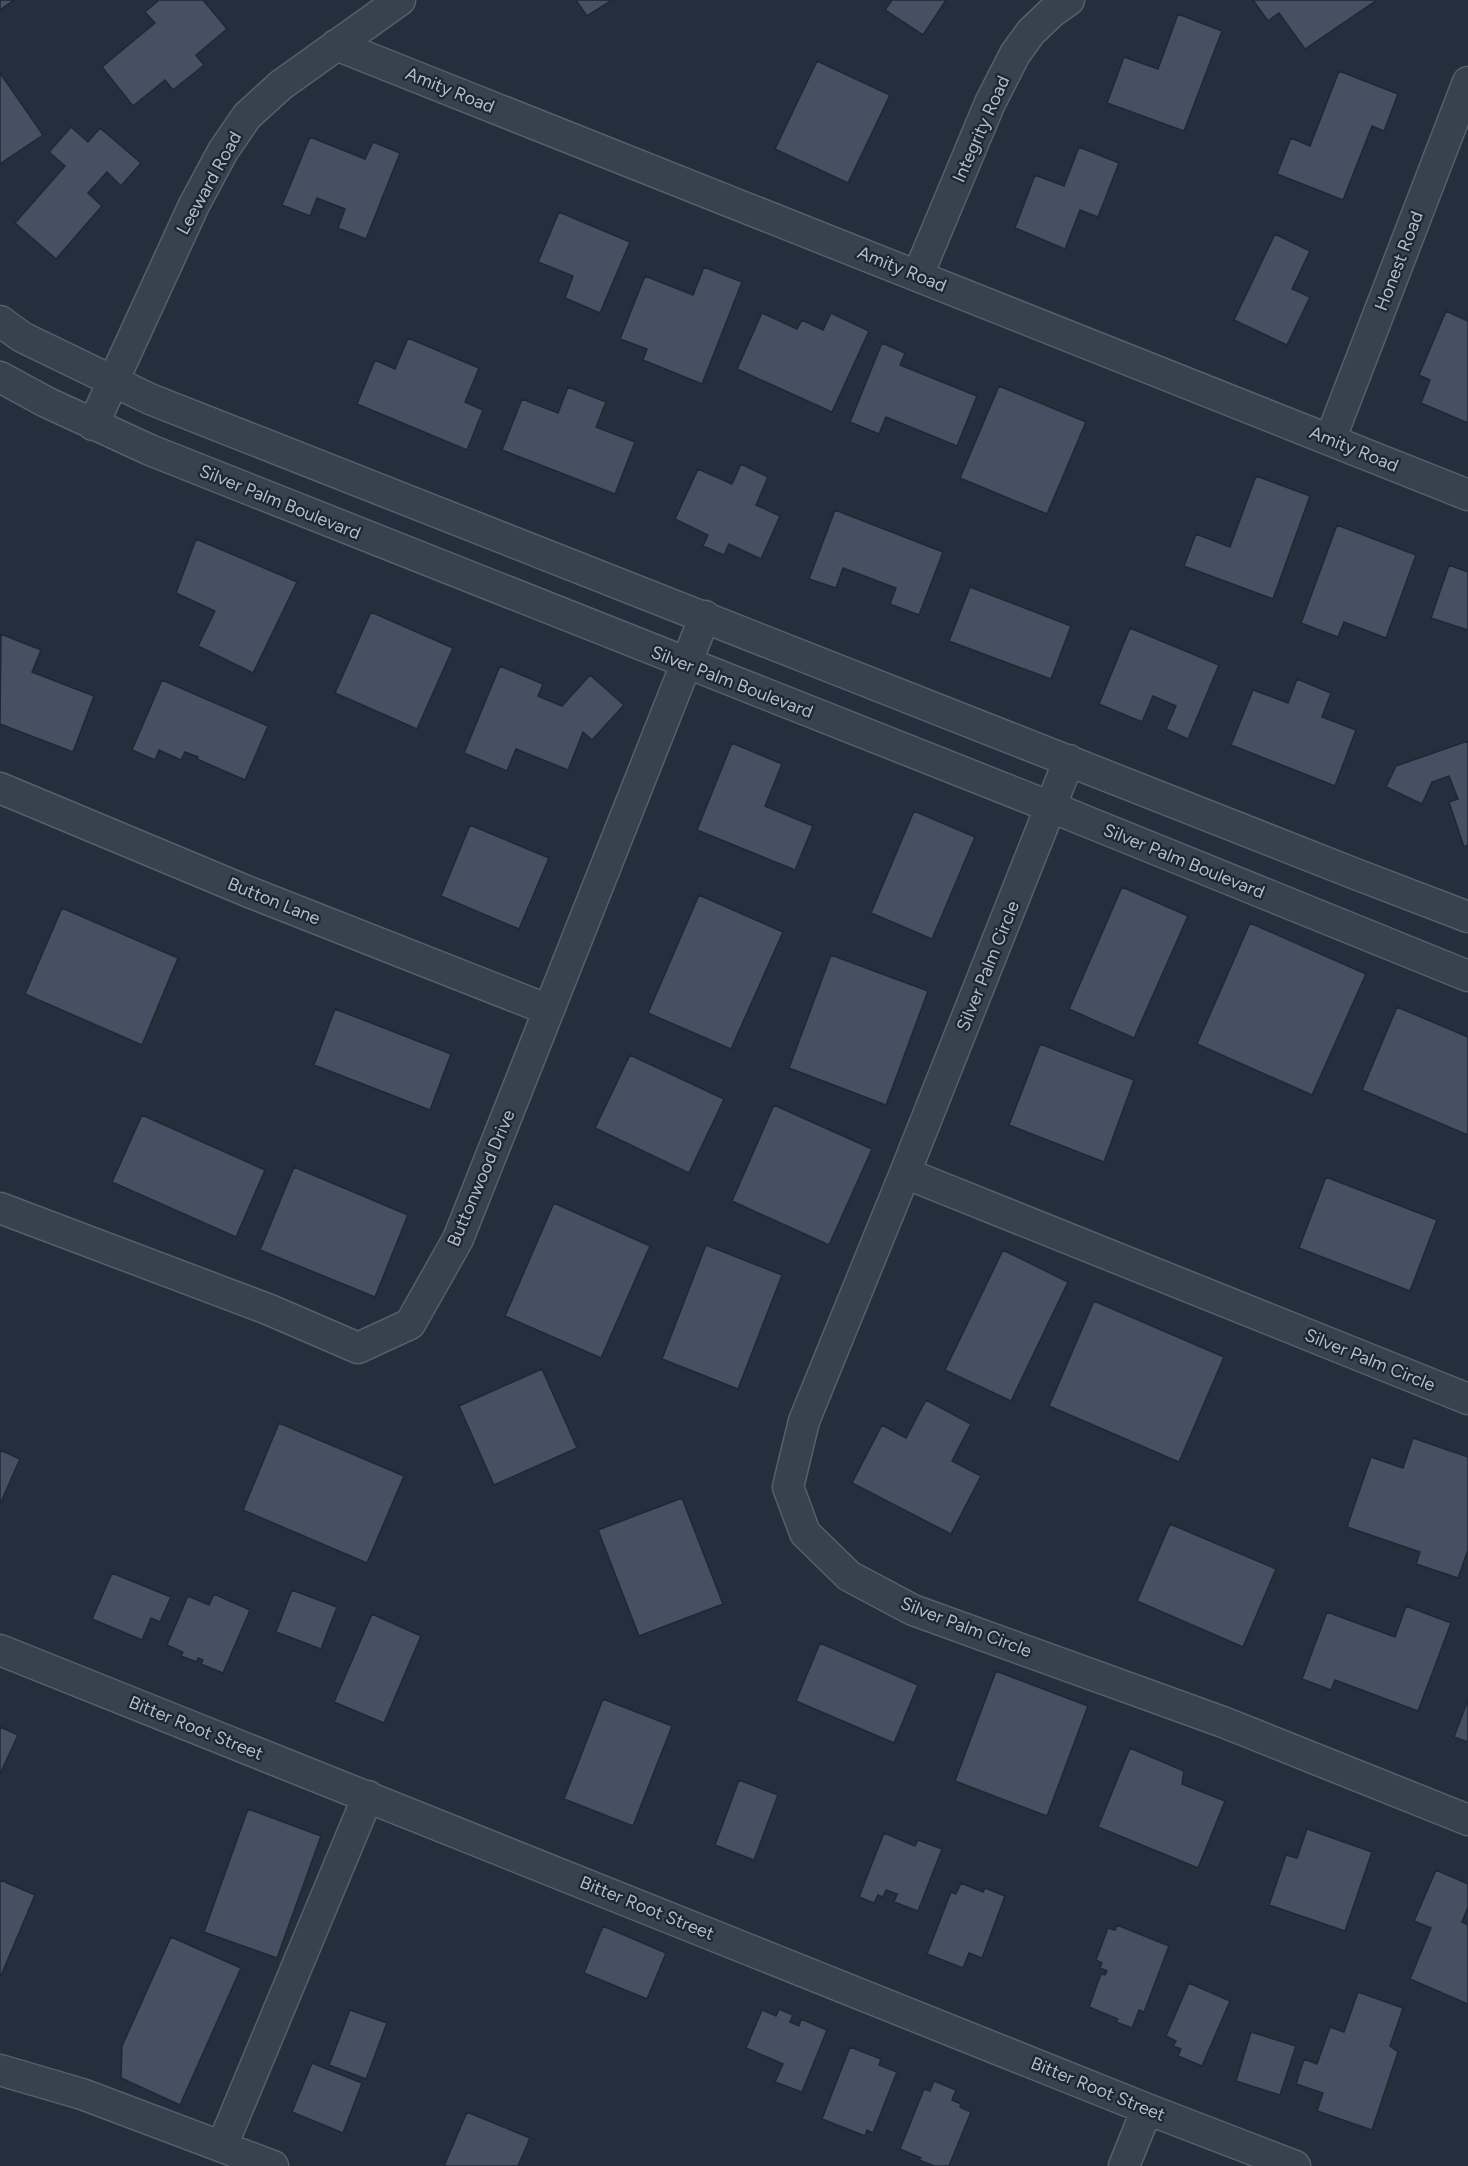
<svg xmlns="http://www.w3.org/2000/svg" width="1468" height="2166" viewBox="0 0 1468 2166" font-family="Figtree,sans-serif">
	<rect width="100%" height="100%" fill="#242f3e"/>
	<path fill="#455162" stroke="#1f2835" stroke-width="1.5" d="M 0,0 L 14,0 L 0,10 Z
		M 159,0 L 203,0 L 227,29 L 196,55 L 204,65 L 173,90 L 165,80 L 133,106 L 102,67 L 155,23 L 145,12 Z
		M 576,0 L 612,0 L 587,16 Z
		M 892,0 L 946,0 L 923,35 L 885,10 Z
		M 1253,0 L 1377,0 L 1305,49 L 1279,13 L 1268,21 Z
		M 1178,14 L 1222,31 L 1184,131 L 1107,103 L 1124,57 L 1158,69 Z
		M 817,61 L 890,95 L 848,183 L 775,149 Z
		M 1339,71 L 1398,94 L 1384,131 L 1372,126 L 1343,200 L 1277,174 L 1291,138 L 1310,146 Z
		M 0,73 L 43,135 L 0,164 Z
		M 71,127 L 88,142 L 100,128 L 141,163 L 121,186 L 107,172 L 88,193 L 102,206 L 56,259 L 15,223 L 65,166 L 49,152 Z
		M 310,137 L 365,159 L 373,142 L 400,153 L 366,239 L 338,228 L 345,209 L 317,198 L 310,216 L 282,205 Z
		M 1079,147 L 1119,163 L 1098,217 L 1080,210 L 1065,249 L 1015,228 L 1035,175 L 1064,186 Z
		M 559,212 L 630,242 L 600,313 L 565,298 L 573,276 L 538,262 Z
		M 1275,234 L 1310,251 L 1292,289 L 1310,297 L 1287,345 L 1234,320 Z
		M 704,267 L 742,282 L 702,384 L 643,360 L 647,349 L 620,339 L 645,276 L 693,295 Z
		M 1446,311 L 1468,321 L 1468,423 L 1421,403 L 1430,380 L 1419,375 Z
		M 762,313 L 797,329 L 802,320 L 823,330 L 831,313 L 869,331 L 832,412 L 737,369 Z
		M 408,338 L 479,368 L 465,402 L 483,410 L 467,450 L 357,404 L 375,360 L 395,369 Z
		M 882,343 L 905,353 L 900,365 L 977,396 L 957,446 L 886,417 L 879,434 L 850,422 Z
		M 999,386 L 1086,422 L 1047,514 L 960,478 Z
		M 568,387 L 606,402 L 596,427 L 635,442 L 615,494 L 502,450 L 522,399 L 558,413 Z
		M 741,464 L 768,477 L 756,505 L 780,516 L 761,559 L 729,544 L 724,555 L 703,546 L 708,535 L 675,519 L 698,469 L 732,484 Z
		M 1256,476 L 1310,496 L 1273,599 L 1184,566 L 1196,534 L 1230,547 Z
		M 835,510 L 943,552 L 919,615 L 890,604 L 896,588 L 843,568 L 836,588 L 809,579 Z
		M 1337,525 L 1416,555 L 1386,638 L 1344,622 L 1338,637 L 1301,623 Z
		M 196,539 L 297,582 L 253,673 L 198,646 L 215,611 L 176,593 Z
		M 1449,565 L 1468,572 L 1468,630 L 1431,618 Z
		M 970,587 L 1071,626 L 1051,679 L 949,641 Z
		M 371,612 L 453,648 L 417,729 L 335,693 Z
		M 1130,628 L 1219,665 L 1188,739 L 1166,729 L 1176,706 L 1153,696 L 1142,722 L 1099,704 Z
		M 1,634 L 41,650 L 32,672 L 94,696 L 73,752 L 0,724 Z
		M 500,666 L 543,684 L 538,696 L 562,706 L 590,675 L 624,705 L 592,740 L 583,732 L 568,770 L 516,749 L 507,771 L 464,753 Z
		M 1297,679 L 1331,693 L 1322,717 L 1356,730 L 1335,786 L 1231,745 L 1253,690 L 1288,703 Z
		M 162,680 L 268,726 L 245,780 L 197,759 L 198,757 L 185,752 L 181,760 L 159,750 L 155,760 L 132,750 Z
		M 1468,741 L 1468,845 L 1464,847 L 1449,802 L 1458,799 L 1449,776 L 1432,782 L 1422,804 L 1386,787 L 1396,766 Z
		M 732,743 L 782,764 L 765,806 L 813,826 L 795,870 L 697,830 Z
		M 914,811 L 975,837 L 932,939 L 871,913 Z
		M 470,825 L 549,858 L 519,929 L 441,896 Z
		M 1122,887 L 1188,916 L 1134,1038 L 1069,1009 Z
		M 699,895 L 783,932 L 731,1049 L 648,1013 Z
		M 62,908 L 178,958 L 142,1045 L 25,994 Z
		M 1250,923 L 1366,974 L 1312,1095 L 1197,1044 Z
		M 831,955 L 928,991 L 886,1105 L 789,1068 Z
		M 1397,1007 L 1468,1037 L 1468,1135 L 1362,1090 Z
		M 335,1009 L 451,1054 L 430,1110 L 314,1065 Z
		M 1040,1044 L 1134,1080 L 1104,1162 L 1009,1125 Z
		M 630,1055 L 724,1099 L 689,1173 L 595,1128 Z
		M 774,1105 L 872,1149 L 829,1245 L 732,1201 Z
		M 142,1115 L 265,1170 L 236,1237 L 112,1182 Z
		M 294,1167 L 408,1215 L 375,1297 L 260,1250 Z
		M 1326,1177 L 1437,1220 L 1410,1291 L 1299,1248 Z
		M 554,1203 L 650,1246 L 601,1358 L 505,1316 Z
		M 706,1245 L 782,1275 L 738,1389 L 662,1359 Z
		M 1003,1250 L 1068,1282 L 1011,1401 L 945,1370 Z
		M 1094,1301 L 1224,1357 L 1179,1462 L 1049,1406 Z
		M 542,1369 L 577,1448 L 494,1485 L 459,1406 Z
		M 926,1400 L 971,1424 L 952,1461 L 981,1476 L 951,1534 L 852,1483 L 882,1425 L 906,1438 Z
		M 279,1423 L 404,1476 L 367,1563 L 243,1510 Z
		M 1413,1438 L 1468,1457 L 1468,1550 L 1458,1578 L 1416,1564 L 1420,1552 L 1347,1527 L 1371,1457 L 1403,1468 Z
		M 0,1450 L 20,1459 L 0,1504 Z
		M 682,1498 L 723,1604 L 639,1636 L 598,1530 Z
		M 1170,1524 L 1276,1569 L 1243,1647 L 1137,1601 Z
		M 112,1573 L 171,1597 L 160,1622 L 151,1618 L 142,1640 L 92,1619 Z
		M 292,1590 L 337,1607 L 321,1649 L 276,1632 Z
		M 214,1594 L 250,1610 L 223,1673 L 201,1664 L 203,1660 L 198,1658 L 197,1662 L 181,1656 L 183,1652 L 167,1645 L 188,1596 L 209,1605 Z
		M 1406,1606 L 1451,1623 L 1418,1711 L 1335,1680 L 1331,1690 L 1302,1679 L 1327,1612 L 1395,1637 Z
		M 372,1614 L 421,1636 L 384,1723 L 334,1702 Z
		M 820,1643 L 918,1685 L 894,1743 L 796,1701 Z
		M 996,1671 L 1088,1706 L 1047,1816 L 955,1781 Z
		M 603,1699 L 672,1726 L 633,1826 L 564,1799 Z
		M 1468,1700 L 1468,1742 L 1454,1737 Z
		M 0,1727 L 18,1735 L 0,1774 Z
		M 1130,1748 L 1184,1771 L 1182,1784 L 1225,1801 L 1198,1868 L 1098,1827 Z
		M 739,1780 L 778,1795 L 754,1860 L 715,1845 Z
		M 248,1809 L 321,1836 L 277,1958 L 204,1932 Z
		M 1307,1829 L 1372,1852 L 1345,1931 L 1269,1905 L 1286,1855 L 1297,1858 Z
		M 884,1833 L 915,1846 L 918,1840 L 942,1849 L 918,1911 L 894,1902 L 897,1894 L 886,1890 L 883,1897 L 878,1895 L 874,1903 L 859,1897 Z
		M 1436,1870 L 1468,1884 L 1468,1907 L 1462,1922 L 1468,1925 L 1468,2004 L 1410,1979 L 1431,1928 L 1414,1921 Z
		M 0,1880 L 35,1895 L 0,1978 Z
		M 961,1883 L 983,1892 L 985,1888 L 1005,1896 L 982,1958 L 969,1953 L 963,1968 L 927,1954 L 951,1892 L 956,1894 Z
		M 1117,1925 L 1169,1946 L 1144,2012 L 1139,2010 L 1132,2028 L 1116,2022 L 1118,2019 L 1089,2007 L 1101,1974 L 1105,1975 L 1107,1971 L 1100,1968 L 1102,1963 L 1096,1960 L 1108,1928 L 1115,1930 Z
		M 603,1926 L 666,1953 L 647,1999 L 584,1973 Z
		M 171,1937 L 241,1968 L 180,2105 L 121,2078 L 122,2046 Z
		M 1189,1983 L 1230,2001 L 1202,2066 L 1178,2056 L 1181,2049 L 1173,2046 L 1176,2041 L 1166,2036 Z
		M 1358,1992 L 1403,2008 L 1390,2046 L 1398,2052 L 1372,2130 L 1317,2111 L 1323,2093 L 1296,2084 L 1304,2059 L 1317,2064 L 1330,2027 L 1344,2032 Z
		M 779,2009 L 793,2015 L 790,2022 L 799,2026 L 801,2019 L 827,2030 L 802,2092 L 775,2082 L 783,2064 L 746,2048 L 762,2010 L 776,2016 Z
		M 350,2010 L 387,2023 L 366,2079 L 329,2065 Z
		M 1251,2032 L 1296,2046 L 1280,2095 L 1236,2081 Z
		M 850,2047 L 881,2059 L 879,2065 L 897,2072 L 873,2133 L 867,2130 L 865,2136 L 822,2119 Z
		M 312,2063 L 362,2083 L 343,2133 L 292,2112 Z
		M 934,2081 L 956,2090 L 952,2100 L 961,2104 L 960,2107 L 971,2112 L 949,2166 L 934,2166 L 919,2160 L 921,2158 L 900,2149 L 924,2089 L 930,2091 Z
		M 467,2112 L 530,2138 L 518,2166 L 444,2166 Z"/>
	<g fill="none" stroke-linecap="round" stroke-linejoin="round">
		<g stroke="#565f6c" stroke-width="33">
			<path id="minor" d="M 336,45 L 1468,495
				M 918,275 L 990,103 L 1015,54 L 1031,32 L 1052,12 L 1069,0
				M 0,321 L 22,337 L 150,399 L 1353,873 L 1468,917
				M 0,377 L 46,402 L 150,450 L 1051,807 L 1468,976
				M 93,425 L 194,205 L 223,151 L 247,116 L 281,85 L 400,0
				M 1330,440 L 1468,82
				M 1069,760 L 905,1173 L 804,1421 L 788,1487 L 805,1533 L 849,1576 L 913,1610 L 1223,1722 L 1468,1820
				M 0,788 L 249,892 L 549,1010
				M 905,1173 L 1468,1399
				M 0,1208 L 270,1310 L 358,1348 L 410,1324 L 458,1239 L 705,616
				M 0,1650 L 1147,2109 L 1295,2166
				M 0,2070 L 82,2094 L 273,2166
				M 222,2146 L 368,1796
				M 1124,2166 L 1147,2109"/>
		</g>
		<use href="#minor" stroke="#38414e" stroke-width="30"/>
	</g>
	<g text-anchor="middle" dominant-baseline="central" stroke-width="4.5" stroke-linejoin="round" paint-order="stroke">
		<g font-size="18" fill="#b4bcc9" stroke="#1d2633">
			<text transform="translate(450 90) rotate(22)">Amity Road</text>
			<text transform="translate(981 129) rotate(-66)">Integrity Road</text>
			<text transform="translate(209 183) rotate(-61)">Leeward Road</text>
			<text transform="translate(1399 261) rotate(-69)">Honest Road</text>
			<text transform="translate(902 269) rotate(22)">Amity Road</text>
			<text transform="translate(1354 449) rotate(22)">Amity Road</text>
			<text transform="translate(280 502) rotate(22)">Silver Palm Boulevard</text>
			<text transform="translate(732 682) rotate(21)">Silver Palm Boulevard</text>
			<text transform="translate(1184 861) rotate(22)">Silver Palm Boulevard</text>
			<text transform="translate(274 901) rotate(22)">Button Lane</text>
			<text transform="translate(988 966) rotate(-68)">Silver Palm Circle</text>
			<text transform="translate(481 1178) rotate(-67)">Buttonwood Drive</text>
			<text transform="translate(1370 1360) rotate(22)">Silver Palm Circle</text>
			<text transform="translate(966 1627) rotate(21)">Silver Palm Circle</text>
			<text transform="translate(196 1728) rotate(22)">Bitter Root Street</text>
			<text transform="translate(647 1908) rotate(22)">Bitter Root Street</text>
			<text transform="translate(1098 2089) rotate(22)">Bitter Root Street</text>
		</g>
	</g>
</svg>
